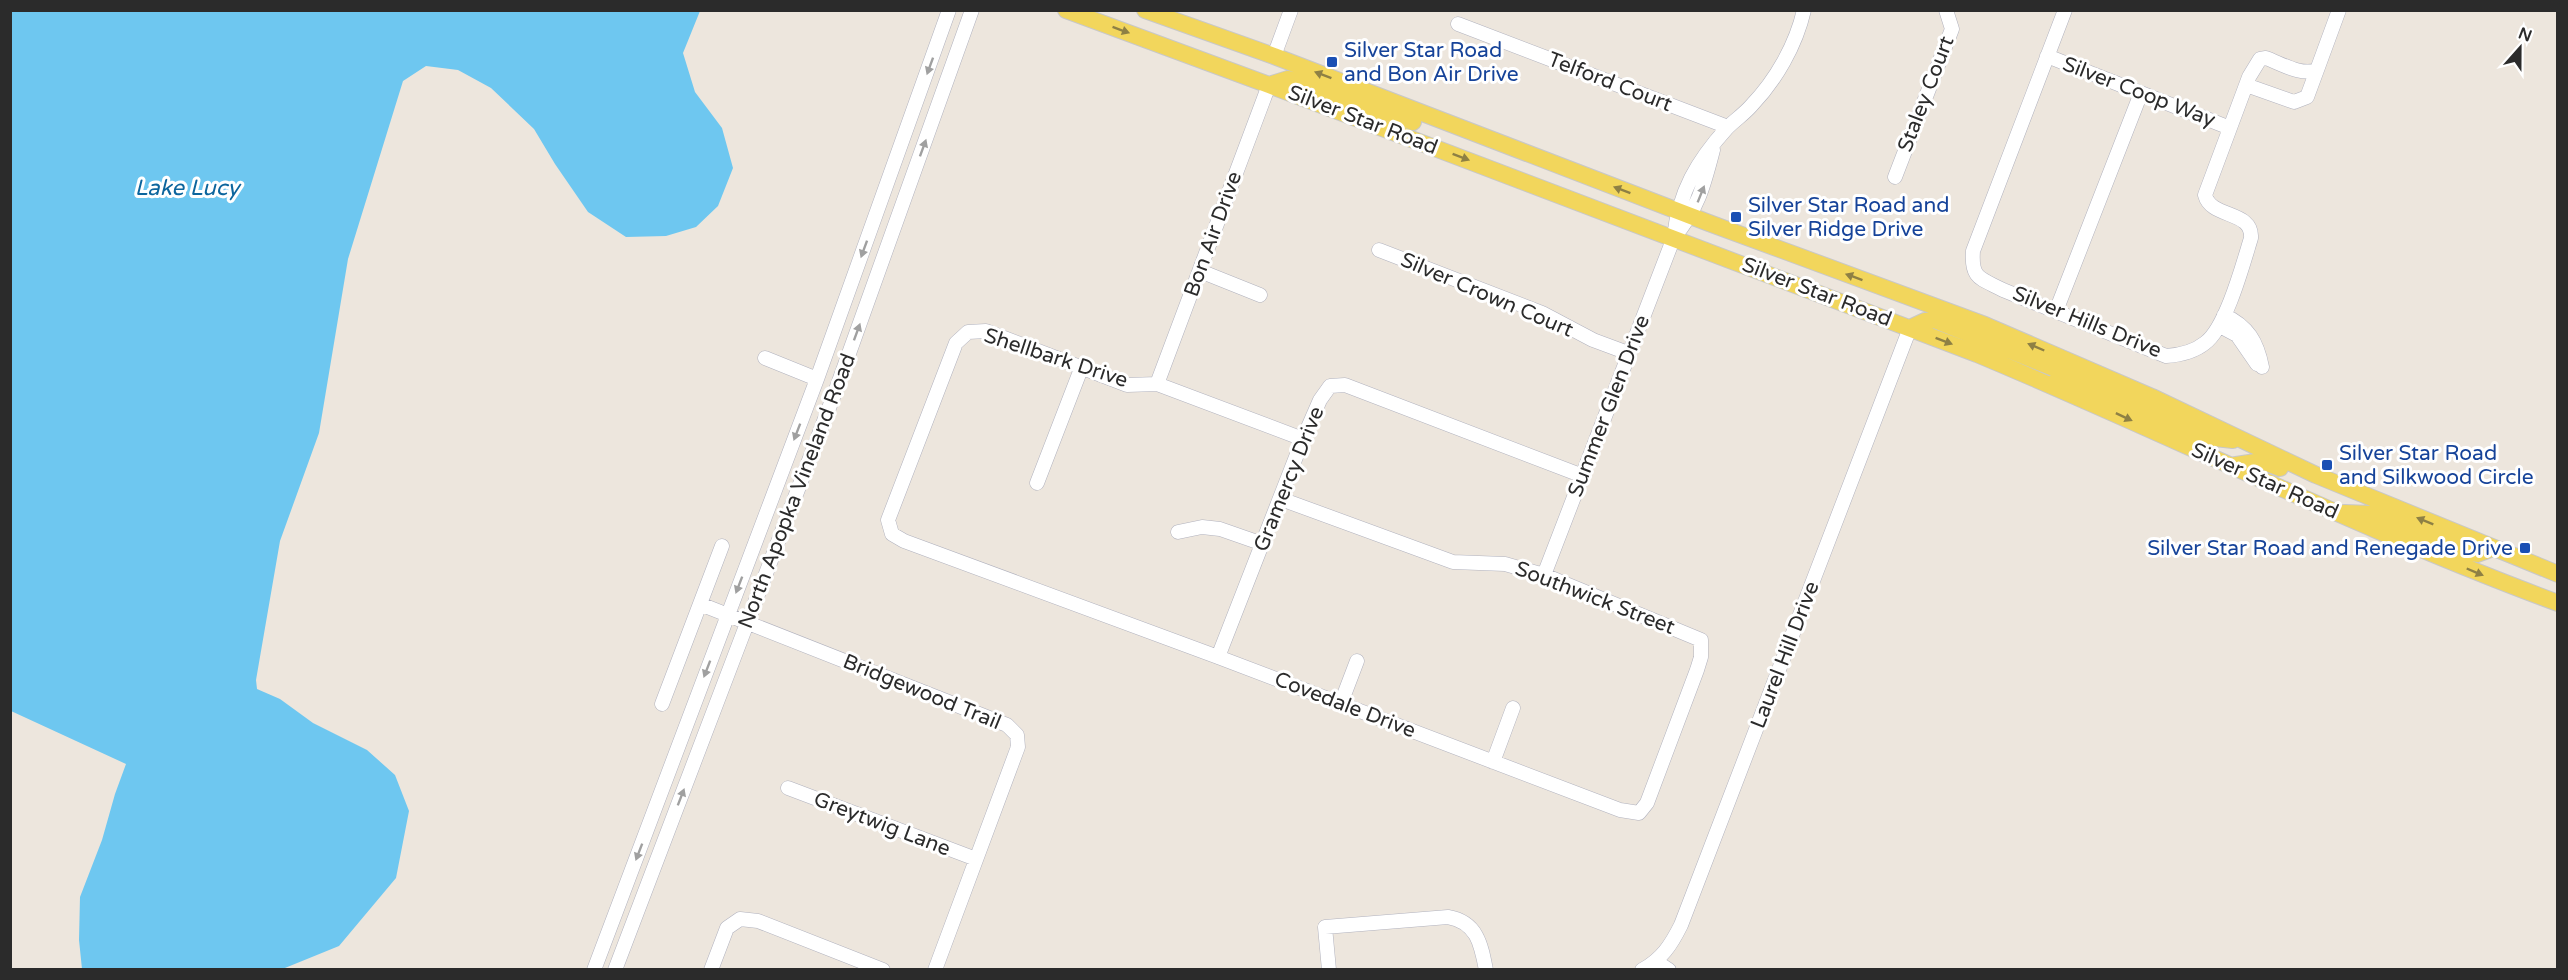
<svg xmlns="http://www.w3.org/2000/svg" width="2568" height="980" viewBox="0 0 2568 980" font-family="'Varela Round',sans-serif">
	<rect width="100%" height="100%" fill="#ede6dd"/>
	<path fill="#6ec7f0" d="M 10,11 L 700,11 L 683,53 L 695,92 L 722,128 L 733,168 L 718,206 L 696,227 L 666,236 L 626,237 L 588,212 L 555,164 L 534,129 L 491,88 L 458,70 L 426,66 L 403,81 L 348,259 L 319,433 L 280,541 L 256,680 L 257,689 L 280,699 L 313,723 L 367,750 L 395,775 L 409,811 L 396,878 L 339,946 L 280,970 L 82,969 L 79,940 L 80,897 L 102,840 L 115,794 L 126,764 L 11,711 Z"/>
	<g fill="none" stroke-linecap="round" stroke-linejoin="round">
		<g stroke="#b1b2be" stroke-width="15">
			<path id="minor" d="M 2065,10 L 1973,251 C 1971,279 1980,278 2003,290 L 2166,356 C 2180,355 2194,352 2205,343 C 2226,328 2243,264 2251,238 C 2253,210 2211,219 2205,195 L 2249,77 L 2260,59 L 2266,58 C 2282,64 2301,76 2317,70 L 2339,10
				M 1458,24 L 1728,127
				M 1274,56 L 1291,10
				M 2047,56 L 2230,128
				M 2246,85 L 2294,102 L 2307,97 L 2317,70
				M 1895,177 L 1952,29 L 1946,10
				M 1674,237 C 1698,209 1704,185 1713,150
				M 1379,250 L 1542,313 L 1593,340 L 1628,353
				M 1200,271 L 1260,295
				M 2056,311 L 2141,93
				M 2224,315 C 2248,326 2257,342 2262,367
				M 2220,326 L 2237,335 L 2257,364
				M 765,358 L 817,379
				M 1157,384 L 1269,85
				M 1037,483 L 1081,369
				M 1281,499 L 1453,562 L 1505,564 L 1544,575 L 1701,640 L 1701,657 L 1697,670 L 1647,803 L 1639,813 L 1620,810 L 1218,657 L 904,541 L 892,534 L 888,520 L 956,343 L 968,332 L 986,331 L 1127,385 L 1157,384 L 1303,439
				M 1178,532 L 1202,527 L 1220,529 L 1263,544
				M 1544,575 L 1674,237 C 1679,192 1697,161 1727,128 C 1735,120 1744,114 1751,106 C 1776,80 1796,45 1804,10
				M 700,604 L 1007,725 L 1017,735 L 1018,747 L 935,970
				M 1218,657 L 1303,439 L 1320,400 L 1330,386 L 1345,385 L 1583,476
				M 1341,703 L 1357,661
				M 662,704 L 722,546
				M 1493,762 L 1513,708
				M 788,788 L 976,859
				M 1657,962 L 1669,970
				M 594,970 L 817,379 L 949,10
				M 615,970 L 837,387 L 972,10
				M 711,970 L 727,928 L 740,919 L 758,921 L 883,970
				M 1329,970 L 1325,927 L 1448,917 C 1477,922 1481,944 1486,970
				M 1642,970 C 1662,959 1671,945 1681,925 L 1910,328"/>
		</g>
		<g stroke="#c8c8c8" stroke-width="18">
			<path id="major" d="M 1066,10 L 1269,85 L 1977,354 C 2171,435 2360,530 2558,603
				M 1145,10 L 1274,56 L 1709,223 L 1985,325 L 2152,397 L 2316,475 L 2558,574
				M 1269,85 L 1288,79 L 1311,85 L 1413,122
				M 1910,328 L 1925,321 L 1935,320 L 2056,369 L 2081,367
				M 2055,382 L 2082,383 L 2206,437 L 2233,440
				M 2230,466 L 2262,461 L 2280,468
				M 2344,513 L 2373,514 L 2466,552 L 2477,554 L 2493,548"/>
		</g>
		<use href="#minor" stroke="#fff" stroke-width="14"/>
		<use href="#major" stroke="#f2d65c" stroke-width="16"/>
	</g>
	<defs><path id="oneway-solid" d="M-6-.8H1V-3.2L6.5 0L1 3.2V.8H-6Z" transform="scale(1.5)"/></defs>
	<g fill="#8e8044">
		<use href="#oneway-solid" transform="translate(1121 30) rotate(20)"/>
		<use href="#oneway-solid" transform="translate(1323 75) rotate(-159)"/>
		<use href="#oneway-solid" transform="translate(1461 157) rotate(21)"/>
		<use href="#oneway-solid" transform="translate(1622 190) rotate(-159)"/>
		<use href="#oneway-solid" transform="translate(1854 277) rotate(-160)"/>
		<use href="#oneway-solid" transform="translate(1944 341) rotate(21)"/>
		<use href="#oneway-solid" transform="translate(2036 347) rotate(-157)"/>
		<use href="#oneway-solid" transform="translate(2124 417) rotate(25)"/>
		<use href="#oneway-solid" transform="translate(2425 521) rotate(-158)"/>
		<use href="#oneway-solid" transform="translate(2475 572) rotate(23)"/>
	</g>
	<g fill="#a0a0a0">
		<use href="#oneway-solid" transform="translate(930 66) rotate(110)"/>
		<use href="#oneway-solid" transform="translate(923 148) rotate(-70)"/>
		<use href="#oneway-solid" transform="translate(1701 194) rotate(-68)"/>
		<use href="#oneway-solid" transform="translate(864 249) rotate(110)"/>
		<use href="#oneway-solid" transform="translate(857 332) rotate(-70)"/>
		<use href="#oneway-solid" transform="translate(797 432) rotate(111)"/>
		<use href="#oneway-solid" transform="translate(739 585) rotate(111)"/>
		<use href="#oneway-solid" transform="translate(707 669) rotate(111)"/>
		<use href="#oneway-solid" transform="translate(681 797) rotate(-69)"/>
		<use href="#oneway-solid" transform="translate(639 852) rotate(111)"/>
	</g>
	<g fill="#1a4fb4" stroke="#fff" stroke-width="2">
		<rect x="1326" y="56" width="12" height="12" rx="3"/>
		<rect x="1730" y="211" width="12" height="12" rx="3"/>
		<rect x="2321" y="459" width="12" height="12" rx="3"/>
		<rect x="2519" y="542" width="12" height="12" rx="3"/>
	</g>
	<g text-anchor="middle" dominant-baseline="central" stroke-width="6" stroke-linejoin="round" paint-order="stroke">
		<g font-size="21" fill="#164399" stroke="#fff" text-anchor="start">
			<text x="1344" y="50">Silver Star Road<tspan x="1344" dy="24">and Bon Air Drive</tspan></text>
			<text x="1748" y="205">Silver Star Road and<tspan x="1748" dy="24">Silver Ridge Drive</tspan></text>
			<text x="2339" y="453">Silver Star Road<tspan x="2339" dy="24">and Silkwood Circle</tspan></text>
			<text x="2513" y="548" text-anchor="end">Silver Star Road and Renegade Drive</text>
		</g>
		<g font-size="21" fill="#2b2b2b" stroke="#fff">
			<text transform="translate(1610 82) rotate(21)">Telford Court</text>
			<text transform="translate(2139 92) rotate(21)">Silver Coop Way</text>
			<text transform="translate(1926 94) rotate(-69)">Staley Court</text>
			<text transform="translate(1363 120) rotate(21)">Silver Star Road</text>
			<text transform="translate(1213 234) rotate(-70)">Bon Air Drive</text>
			<text transform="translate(1817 292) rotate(21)">Silver Star Road</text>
			<text transform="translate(1487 295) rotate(23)">Silver Crown Court</text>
			<text transform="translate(2087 322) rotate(22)">Silver Hills Drive</text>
			<text transform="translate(1056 358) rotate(18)">Shellbark Drive</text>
			<text transform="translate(1609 406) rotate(-69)">Summer Glen Drive</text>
			<text transform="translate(1289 479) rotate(-68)">Gramercy Drive</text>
			<text transform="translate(2265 481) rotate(24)">Silver Star Road</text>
			<text transform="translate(797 491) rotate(-69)">North Apopka Vineland Road</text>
			<text transform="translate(1595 598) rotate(21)">Southwick Street</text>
			<text transform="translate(1785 655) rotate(-69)">Laurel Hill Drive</text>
			<text transform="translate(922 692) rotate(22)">Bridgewood Trail</text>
			<text transform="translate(1345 705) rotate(21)">Covedale Drive</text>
			<text transform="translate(882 824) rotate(21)">Greytwig Lane</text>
		</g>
		<g font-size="22" font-style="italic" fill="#0c659d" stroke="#fff">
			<text x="187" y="188">Lake Lucy</text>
		</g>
	</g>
	<rect width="2568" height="980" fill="none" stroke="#2b2b2b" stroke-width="24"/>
	<g transform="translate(2520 48) rotate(21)" stroke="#ffffff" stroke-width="4.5" paint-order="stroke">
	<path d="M0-4.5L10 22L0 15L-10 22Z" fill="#2b2b2b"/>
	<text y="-9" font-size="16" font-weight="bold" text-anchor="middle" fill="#2b2b2b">N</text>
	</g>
</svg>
